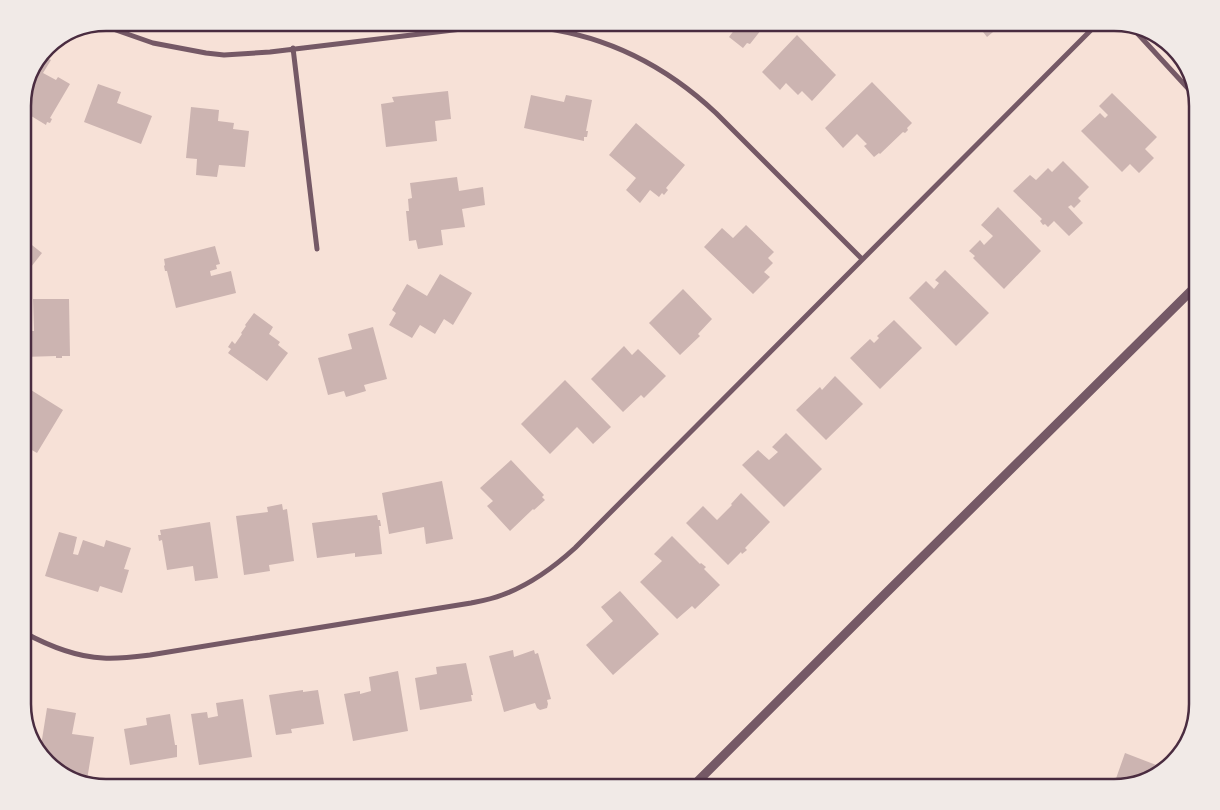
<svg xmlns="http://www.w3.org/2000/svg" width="1220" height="810" viewBox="0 0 1220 810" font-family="'IBM Plex Sans',sans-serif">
	<rect width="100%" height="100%" fill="#f7e1d7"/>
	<path fill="#ccb4b1" d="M 976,23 L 1004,23 L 987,37 Z
		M 730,25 L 765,25 L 750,44 L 747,43 L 743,48 L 729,37 L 735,29 Z
		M 797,35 L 836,75 L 812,101 L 802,91 L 798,95 L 786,83 L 780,90 L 762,72 Z
		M 43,56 L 51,60 L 43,73 L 56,80 L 58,77 L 70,84 L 50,118 L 52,119 L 50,123 L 47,122 L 46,125 L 23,111 L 23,101 Z
		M 872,82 L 912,123 L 907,128 L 908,130 L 905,133 L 903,132 L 880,154 L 879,153 L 874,157 L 864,146 L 867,144 L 857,134 L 843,148 L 825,128 Z
		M 98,84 L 121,92 L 117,103 L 152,116 L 141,144 L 84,122 Z
		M 448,91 L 451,119 L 435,121 L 437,141 L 386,147 L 381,104 L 394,102 L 392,97 Z
		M 1112,93 L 1157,137 L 1145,149 L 1154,158 L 1139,173 L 1130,164 L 1122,172 L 1081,131 L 1100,113 L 1105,118 L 1108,115 L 1099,106 Z
		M 531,95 L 564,102 L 566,95 L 592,100 L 586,131 L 588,131 L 587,137 L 584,137 L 584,141 L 524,128 Z
		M 191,107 L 219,110 L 218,121 L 234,123 L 233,129 L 249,131 L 245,167 L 219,165 L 217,177 L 196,175 L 197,159 L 186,158 Z
		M 636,123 L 685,165 L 666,188 L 668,190 L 664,195 L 662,193 L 659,197 L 650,190 L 640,203 L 626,190 L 636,178 L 609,155 Z
		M 1063,161 L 1089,187 L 1078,198 L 1081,201 L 1074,208 L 1071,205 L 1068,207 L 1083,223 L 1069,236 L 1054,221 L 1048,227 L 1045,224 L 1043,225 L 1040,221 L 1042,219 L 1013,191 L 1030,175 L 1036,180 L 1048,168 L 1052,172 Z
		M 457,177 L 459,191 L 483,187 L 485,205 L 462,209 L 465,227 L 441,230 L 443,245 L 418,249 L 416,240 L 409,241 L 406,211 L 409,211 L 408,199 L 412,198 L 410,183 Z
		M 998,207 L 1041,251 L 1004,289 L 973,258 L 975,256 L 969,251 L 980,240 L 984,245 L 993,236 L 981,225 Z
		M 746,225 L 774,252 L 768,258 L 773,263 L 764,272 L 770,277 L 753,294 L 704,247 L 722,228 L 733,238 Z
		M 23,238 L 42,253 L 23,277 Z
		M 215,246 L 220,264 L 216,265 L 217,269 L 210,271 L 211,276 L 231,271 L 236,293 L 176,308 L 167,271 L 165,271 L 164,266 L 165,265 L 164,259 Z
		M 945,270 L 989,313 L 956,346 L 909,298 L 926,281 L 934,289 L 939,283 L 935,280 Z
		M 440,274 L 472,293 L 453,325 L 444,319 L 435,334 L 420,325 L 412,338 L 389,325 L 396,313 L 392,310 L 407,284 L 427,296 Z
		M 683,289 L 712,319 L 698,334 L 700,336 L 680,355 L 649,323 Z
		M 33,299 L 69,299 L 70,356 L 62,356 L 62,358 L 56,358 L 56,356 L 23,357 L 23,331 L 34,331 Z
		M 254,313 L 273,327 L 269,334 L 280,342 L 278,345 L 288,353 L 267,381 L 228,353 L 231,349 L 228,347 L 232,341 L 235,344 L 242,334 L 241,333 L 246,326 L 245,325 Z
		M 894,320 L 922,348 L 880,389 L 850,358 L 870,339 L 874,343 L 879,338 L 877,336 Z
		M 373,327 L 387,379 L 364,385 L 366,391 L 346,397 L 344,391 L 328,395 L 318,358 L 352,349 L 348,334 Z
		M 624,346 L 632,355 L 638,349 L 666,376 L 644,398 L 641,395 L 623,412 L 591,379 Z
		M 835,376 L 863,404 L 826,440 L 796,410 L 820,387 L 822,390 Z
		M 565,380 L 611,427 L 593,444 L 577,427 L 550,454 L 521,424 Z
		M 23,385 L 63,410 L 37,453 L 23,445 Z
		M 786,433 L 822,469 L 784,507 L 742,465 L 758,450 L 769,460 L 778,452 L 772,447 Z
		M 511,460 L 544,495 L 542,497 L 545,500 L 534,510 L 533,509 L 510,531 L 487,506 L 493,501 L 480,488 Z
		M 442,481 L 453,539 L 426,544 L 424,527 L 389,534 L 382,493 Z
		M 741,493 L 770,522 L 745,548 L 747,550 L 742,554 L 741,552 L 728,565 L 686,523 L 703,506 L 717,520 L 732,505 L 731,504 Z
		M 282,504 L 283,510 L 287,509 L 294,561 L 269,565 L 270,571 L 244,575 L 236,516 L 268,512 L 267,507 Z
		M 377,515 L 378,520 L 380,520 L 381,526 L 379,526 L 382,554 L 355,557 L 355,553 L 317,558 L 312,523 Z
		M 210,522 L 218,578 L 195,581 L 193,566 L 167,570 L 162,540 L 159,541 L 158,535 L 161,535 L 160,530 Z
		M 59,532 L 77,537 L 73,554 L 78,555 L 83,540 L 104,547 L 106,540 L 131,548 L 124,569 L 129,570 L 122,593 L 100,586 L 98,592 L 45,576 Z
		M 672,536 L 700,564 L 701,563 L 706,567 L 704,569 L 720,585 L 695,609 L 692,606 L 677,619 L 640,582 L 662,561 L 654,554 Z
		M 620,591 L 659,634 L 613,675 L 586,645 L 613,621 L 601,607 Z
		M 513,650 L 514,657 L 534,650 L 535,654 L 538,653 L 551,699 L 547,700 L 548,704 L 547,708 L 540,710 L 537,708 L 535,703 L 504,712 L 489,656 Z
		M 466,663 L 473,695 L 471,695 L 472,701 L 420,710 L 415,678 L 437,674 L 436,667 Z
		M 398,671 L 408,731 L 353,741 L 344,694 L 360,691 L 360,694 L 371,691 L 369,677 Z
		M 303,690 L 303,692 L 318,690 L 324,724 L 291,729 L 292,733 L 276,735 L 269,695 Z
		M 243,699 L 252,757 L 199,765 L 191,714 L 207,712 L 208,718 L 218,716 L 216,703 Z
		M 47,708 L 76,713 L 72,734 L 94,737 L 87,780 L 59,773 L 40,752 Z
		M 170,714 L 175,745 L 177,745 L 177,757 L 130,765 L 124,729 L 147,725 L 146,718 Z
		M 1125,753 L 1164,768 L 1151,779 L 1115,787 L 1113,787 Z"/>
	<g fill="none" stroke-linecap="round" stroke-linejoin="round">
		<path stroke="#755966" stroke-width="5" d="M 512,26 C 522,27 532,27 542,28 C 610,37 666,66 716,113 L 862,259
			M 113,29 L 153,43 L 206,53 L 224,55 L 270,52 L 470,28 L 494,26
			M 1136,29 L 1138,34 L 1195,96
			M 293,48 L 317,249
			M 23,632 C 47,645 75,657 103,658 C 119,659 134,657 150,655 L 471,603 C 481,601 492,599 502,595 C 530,585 553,568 575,548 L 1098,23"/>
		<path stroke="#755966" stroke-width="9" d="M 692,787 L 883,596 L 1197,285"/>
	</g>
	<path d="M0 0H1220V810H0ZM106 31H1114A75 75 0 0 1 1189 106V704A75 75 0 0 1 1114 779H106A75 75 0 0 1 31 704V106A75 75 0 0 1 106 31Z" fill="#f1eae7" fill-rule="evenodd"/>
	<path fill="none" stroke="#4a2c40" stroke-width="2.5" d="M106 31H1114A75 75 0 0 1 1189 106V704A75 75 0 0 1 1114 779H106A75 75 0 0 1 31 704V106A75 75 0 0 1 106 31Z"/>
</svg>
